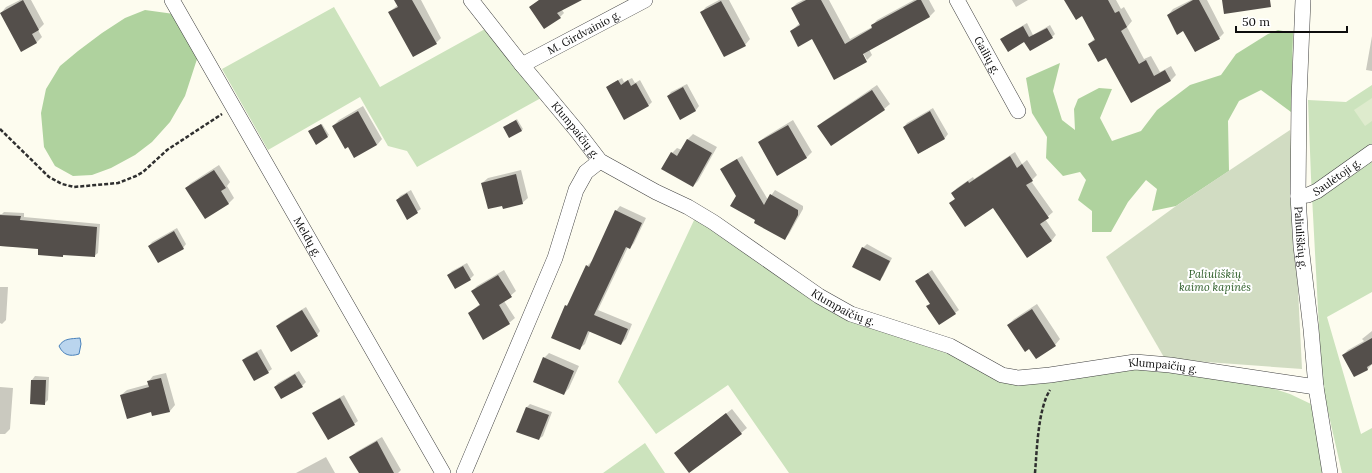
<svg xmlns="http://www.w3.org/2000/svg" width="1372" height="473" viewBox="0 0 1372 473" font-family="Lora,serif">
	<rect width="100%" height="100%" fill="#fdfcef"/>
	<path fill="#cce3bd" d="M 334,7 L 380,87 L 485,29 L 541,98 L 417,167 L 407,151 L 388,146 L 360,97 L 268,150 L 222,69 Z
		M 1372,85 L 1372,292 L 1327,317 L 1361,434 L 1372,428 L 1372,473 L 1342,473 L 1322,385 L 1311,177 L 1308,100 L 1346,102 Z
		M 696,216 L 869,327 L 946,353 L 969,363 L 993,376 L 1132,369 L 1161,370 L 1259,384 L 1290,394 L 1311,404 L 1323,473 L 789,473 L 728,385 L 656,434 L 618,382 Z
		M 645,443 L 665,473 L 603,473 Z"/>
	<path fill="#afd29e" d="M 145,10 L 174,14 L 198,56 L 185,96 L 170,122 L 152,142 L 135,155 L 111,168 L 92,175 L 73,176 L 55,166 L 44,147 L 41,113 L 46,89 L 60,66 L 78,51 L 102,33 L 125,18 Z
		M 1278,30 L 1293,33 L 1291,112 L 1261,90 L 1239,101 L 1228,121 L 1229,171 L 1176,206 L 1152,211 L 1157,189 L 1146,180 L 1128,202 L 1111,232 L 1092,232 L 1092,211 L 1078,200 L 1086,180 L 1080,172 L 1063,176 L 1046,158 L 1047,137 L 1032,113 L 1026,78 L 1060,63 L 1053,91 L 1062,120 L 1075,130 L 1074,109 L 1078,99 L 1099,88 L 1112,89 L 1100,118 L 1112,141 L 1141,131 L 1157,110 L 1190,85 L 1221,75 L 1236,54 L 1268,34 Z"/>
	<path fill="#d1dcc2" d="M 1290,130 L 1302,369 L 1165,359 L 1106,257 L 1176,206 Z"/>
	<path fill="#deebcd" d="M 1372,98 L 1372,121 L 1365,126 L 1354,110 Z"/>
	<path fill="#bad5ee" stroke="#4a82bb" d="M 80,338 L 81,344 L 79,354 C 70,357 63,355 59,346 C 64,338 71,339 80,338 Z"/>
	<path fill="#0003" d="M 20,0 L 31,0 L 44,24 L 38,30 L 42,37 L 37,42 L 21,50 L 1,13 L 6,7 Z
		M 396,0 L 421,0 L 441,38 L 436,43 L 389,12 L 398,5 Z
		M 539,0 L 580,0 L 562,10 L 564,13 L 560,17 L 530,7 Z
		M 719,0 L 729,0 L 750,39 L 745,45 L 701,13 L 706,7 Z
		M 803,0 L 829,0 L 850,39 L 872,27 L 872,26 L 877,20 L 914,0 L 929,0 L 935,11 L 930,16 L 869,49 L 872,55 L 867,60 L 861,49 L 860,50 L 866,60 L 867,60 L 835,78 L 812,38 L 791,31 L 800,23 L 792,8 L 797,3 Z
		M 1012,0 L 1028,0 L 1016,7 Z
		M 1065,0 L 1116,0 L 1121,9 L 1124,7 L 1132,21 L 1127,27 L 1144,59 L 1151,56 L 1160,72 L 1171,66 L 1176,75 L 1171,80 L 1131,102 L 1106,56 L 1089,44 L 1095,38 L 1082,15 Z
		M 1191,0 L 1207,0 L 1224,33 L 1219,38 L 1184,30 L 1168,15 L 1173,9 Z
		M 1027,23 L 1033,35 L 1050,25 L 1055,34 L 1052,37 L 1025,41 L 1002,39 L 1005,36 Z
		M 1372,36 L 1372,71 L 1366,70 Z
		M 622,78 L 624,82 L 632,78 L 635,83 L 640,80 L 652,102 L 649,105 L 607,87 L 611,84 Z
		M 687,84 L 699,106 L 696,110 L 680,118 L 668,96 L 671,92 Z
		M 877,85 L 890,104 L 884,109 L 818,126 L 824,121 Z
		M 363,106 L 382,139 L 377,145 L 348,146 L 333,126 L 339,120 Z
		M 933,108 L 948,134 L 945,138 L 919,153 L 904,127 L 907,123 Z
		M 517,119 L 523,129 L 521,131 L 506,126 Z
		M 793,120 L 812,152 L 806,158 L 759,142 L 765,137 Z
		M 322,124 L 329,135 L 328,136 L 311,130 Z
		M 693,134 L 717,147 L 698,181 L 693,186 L 672,153 L 677,148 L 682,150 L 688,139 Z
		M 1015,152 L 1022,164 L 1027,160 L 1037,175 L 1031,181 L 1053,212 L 1045,219 L 1056,235 L 1052,240 L 1028,257 L 993,207 L 951,203 L 956,198 L 952,193 L 957,188 L 973,177 L 974,179 Z
		M 742,156 L 768,200 L 775,190 L 803,206 L 803,209 L 789,234 L 785,238 L 757,220 L 737,195 L 721,169 L 726,165 Z
		M 219,165 L 230,182 L 227,186 L 234,198 L 229,203 L 205,218 L 186,188 L 191,183 Z
		M 521,170 L 528,198 L 522,203 L 502,205 L 482,183 L 488,178 Z
		M 411,190 L 421,209 L 407,218 L 397,200 L 400,196 Z
		M 620,206 L 646,218 L 634,243 L 630,248 L 628,247 L 598,310 L 632,324 L 626,339 L 621,344 L 590,331 L 585,344 L 580,348 L 566,306 L 570,302 L 587,266 L 592,261 L 593,261 L 616,211 Z
		M 4,212 L 24,213 L 24,217 L 100,224 L 98,253 L 94,256 L 64,254 L 63,256 L 39,248 L 0,246 L 0,214 L 2,214 Z
		M 177,228 L 186,244 L 183,248 L 149,246 L 152,242 Z
		M 867,244 L 892,258 L 883,276 L 879,280 L 863,248 Z
		M 467,263 L 474,275 L 470,279 L 448,275 L 452,271 Z
		M 504,270 L 516,291 L 504,301 L 515,318 L 509,323 L 469,313 L 480,304 L 472,291 L 477,286 Z
		M 932,270 L 959,310 L 955,313 L 928,306 L 931,303 L 916,281 Z
		M 0,287 L 8,287 L 6,320 L 2,324 L 0,323 Z
		M 1037,304 L 1060,339 L 1055,345 L 1030,348 L 1008,325 L 1014,319 Z
		M 306,307 L 320,331 L 317,335 L 277,326 L 281,322 Z
		M 1372,331 L 1372,364 L 1368,369 L 1354,376 L 1343,355 L 1348,350 L 1364,341 L 1362,339 Z
		M 261,349 L 272,369 L 268,372 L 243,360 L 246,357 Z
		M 549,353 L 579,366 L 569,388 L 564,394 L 544,358 Z
		M 299,371 L 306,382 L 302,386 L 282,398 L 275,387 L 278,383 Z
		M 166,373 L 175,405 L 170,411 L 152,411 L 121,395 L 127,390 L 149,384 L 148,382 L 153,376 Z
		M 35,376 L 49,377 L 48,400 L 44,404 L 31,403 L 32,380 Z
		M 0,387 L 13,388 L 10,429 L 5,434 L 0,434 Z
		M 344,395 L 358,421 L 354,424 L 314,413 L 317,410 Z
		M 530,404 L 552,412 L 543,436 L 539,439 L 517,431 L 527,407 Z
		M 732,409 L 747,428 L 741,433 L 675,453 Z
		M 382,437 L 401,470 L 398,473 L 360,473 L 351,457 L 356,452 Z
		M 326,457 L 335,473 L 296,473 Z"/>
	<path fill="#544f4b" d="M 23,0 L 39,30 L 32,34 L 37,43 L 21,52 L 0,13 Z
		M 394,0 L 412,0 L 437,44 L 413,57 L 388,12 L 398,7 Z
		M 539,0 L 582,0 L 557,13 L 561,18 L 544,29 L 529,7 Z
		M 806,0 L 821,0 L 845,44 L 872,28 L 871,25 L 917,0 L 921,0 L 930,17 L 863,54 L 867,62 L 834,80 L 812,39 L 798,47 L 790,31 L 800,25 L 791,8 Z
		M 1064,0 L 1108,0 L 1115,13 L 1119,11 L 1127,27 L 1121,31 L 1139,64 L 1146,60 L 1154,76 L 1165,70 L 1171,81 L 1131,103 L 1106,58 L 1098,62 L 1088,44 L 1095,40 L 1082,16 L 1076,20 Z
		M 1193,0 L 1199,0 L 1220,39 L 1195,52 L 1183,31 L 1177,35 L 1167,15 Z
		M 1222,0 L 1270,0 L 1271,7 L 1224,14 Z
		M 721,1 L 746,46 L 724,57 L 700,12 Z
		M 1023,26 L 1029,37 L 1047,28 L 1053,38 L 1030,51 L 1024,42 L 1008,52 L 1000,39 Z
		M 618,80 L 621,85 L 628,80 L 631,86 L 636,83 L 649,106 L 624,120 L 606,87 Z
		M 683,87 L 696,111 L 680,120 L 667,96 Z
		M 872,90 L 885,110 L 831,146 L 817,126 Z
		M 358,111 L 377,145 L 354,158 L 348,147 L 345,149 L 332,126 Z
		M 930,111 L 945,139 L 918,154 L 903,127 Z
		M 516,120 L 522,131 L 509,138 L 503,127 Z
		M 321,124 L 328,137 L 316,145 L 308,131 Z
		M 788,125 L 807,158 L 777,176 L 758,142 Z
		M 687,139 L 712,153 L 693,187 L 661,169 L 671,152 L 677,156 Z
		M 1010,156 L 1017,168 L 1022,164 L 1033,181 L 1026,185 L 1049,218 L 1040,224 L 1052,241 L 1027,258 L 993,208 L 965,227 L 949,203 L 955,199 L 951,193 L 968,181 L 969,183 Z
		M 737,159 L 764,205 L 770,194 L 798,210 L 798,215 L 785,240 L 754,223 L 755,220 L 730,206 L 736,196 L 720,169 Z
		M 214,170 L 226,188 L 221,191 L 229,204 L 205,219 L 185,188 Z
		M 516,174 L 523,204 L 503,209 L 502,206 L 488,209 L 481,183 Z
		M 407,193 L 418,213 L 407,220 L 396,200 Z
		M 615,210 L 642,223 L 630,249 L 626,247 L 594,315 L 628,329 L 621,345 L 588,331 L 580,350 L 551,338 L 565,305 L 567,306 L 586,265 L 589,267 Z
		M 0,215 L 21,216 L 20,220 L 97,227 L 95,257 L 63,255 L 63,257 L 38,255 L 38,249 L 0,246 Z
		M 174,231 L 184,249 L 158,263 L 148,246 Z
		M 862,247 L 890,261 L 880,281 L 852,267 Z
		M 463,266 L 471,280 L 455,289 L 447,275 Z
		M 928,273 L 956,314 L 939,325 L 926,306 L 930,304 L 915,281 Z
		M 498,275 L 512,297 L 499,305 L 510,324 L 483,340 L 468,313 L 480,305 L 471,291 Z
		M 1032,309 L 1056,346 L 1036,359 L 1029,349 L 1025,352 L 1007,325 Z
		M 302,310 L 318,336 L 291,352 L 276,326 Z
		M 1372,338 L 1372,364 L 1367,367 L 1368,370 L 1354,377 L 1342,355 Z
		M 257,352 L 269,373 L 254,381 L 242,360 Z
		M 543,357 L 574,371 L 564,395 L 533,382 Z
		M 295,374 L 303,387 L 281,399 L 274,387 Z
		M 161,378 L 170,412 L 152,416 L 151,412 L 127,419 L 120,395 L 149,387 L 147,381 Z
		M 31,380 L 46,380 L 45,405 L 30,404 Z
		M 340,398 L 355,425 L 328,440 L 312,413 Z
		M 526,407 L 549,415 L 539,440 L 516,432 Z
		M 726,413 L 742,434 L 689,473 L 674,453 Z
		M 377,441 L 394,473 L 359,473 L 349,457 Z"/>
	<g fill="none" stroke-linecap="round" stroke-linejoin="round">
		<g stroke="#404040" stroke-width="16">
			<g id="street">
				<path id="s1" d="M 172,0 L 443,473"/>
				<path id="s2" d="M 471,0 L 522,65 L 577,131 L 600,161 L 656,192 L 688,207 L 713,222 L 819,296 L 851,314 L 950,346 L 1002,375 L 1018,378 L 1050,375 L 1135,362 L 1170,365 L 1316,387"/>
				<path id="s3" d="M 957,0 L 1018,111"/>
				<path id="s4" d="M 1303,0 L 1299,99 L 1298,196 L 1301,246 L 1311,329 L 1316,387 L 1330,473"/>
				<path id="s5" d="M 522,65 L 645,0"/>
				<path id="s6" d="M 1298,196 L 1308,195 L 1317,191 L 1372,152"/>
				<path d="M 464,473 L 555,258 L 576,190 L 586,172 L 600,161"/>
			</g>
		</g>
		<path stroke="#2f2f2f" stroke-width="2.5" stroke-dasharray="4 2" stroke-linecap="butt" d="M 0,129 L 49,177 L 62,184 L 74,187 L 118,183 L 136,176 L 143,172 L 167,150 L 222,114
			M 1035,473 C 1037,449 1038,409 1050,390"/>
		<use href="#street" stroke="#fff" stroke-width="15"/>
	</g>
	<g text-anchor="middle" dominant-baseline="central" stroke-width="4" stroke-linejoin="round" paint-order="stroke">
		<g font-size="11" fill="#0d0d0d" stroke="#fff">
			<text stroke="none"><textPath href="#s5" startOffset="70">M. Girdvainio g.</textPath></text>
			<text stroke="none"><textPath href="#s3" startOffset="63">Gailių g.</textPath></text>
			<text stroke="none"><textPath href="#s2" startOffset="167">Klumpaičių g.</textPath></text>
			<text stroke="none"><textPath href="#s6" startOffset="44">Saulėtoji g.</textPath></text>
			<text stroke="none"><textPath href="#s1" startOffset="273">Meldų g.</textPath></text>
			<text stroke="none"><textPath href="#s4" startOffset="238">Paliuliškių g.</textPath></text>
			<text stroke="none"><textPath href="#s2" startOffset="491">Klumpaičių g.</textPath></text>
			<text stroke="none"><textPath href="#s2" startOffset="827">Klumpaičių g.</textPath></text>
		</g>
		<g font-size="11" font-style="italic" fill="#2b5c26" stroke="#fff">
			<text x="1215" y="274">Paliuliškių<tspan x="1215" dy="13">kaimo kapinės</tspan></text>
		</g>
	</g>
	<path d="M1236 26v6h111v-6" fill="none" stroke="#0d0d0d" stroke-width="2"/>
	<text x="1242" y="26" font-size="12" fill="#0d0d0d" stroke="#ffffff" stroke-width="3" paint-order="stroke">50 m</text>
</svg>
